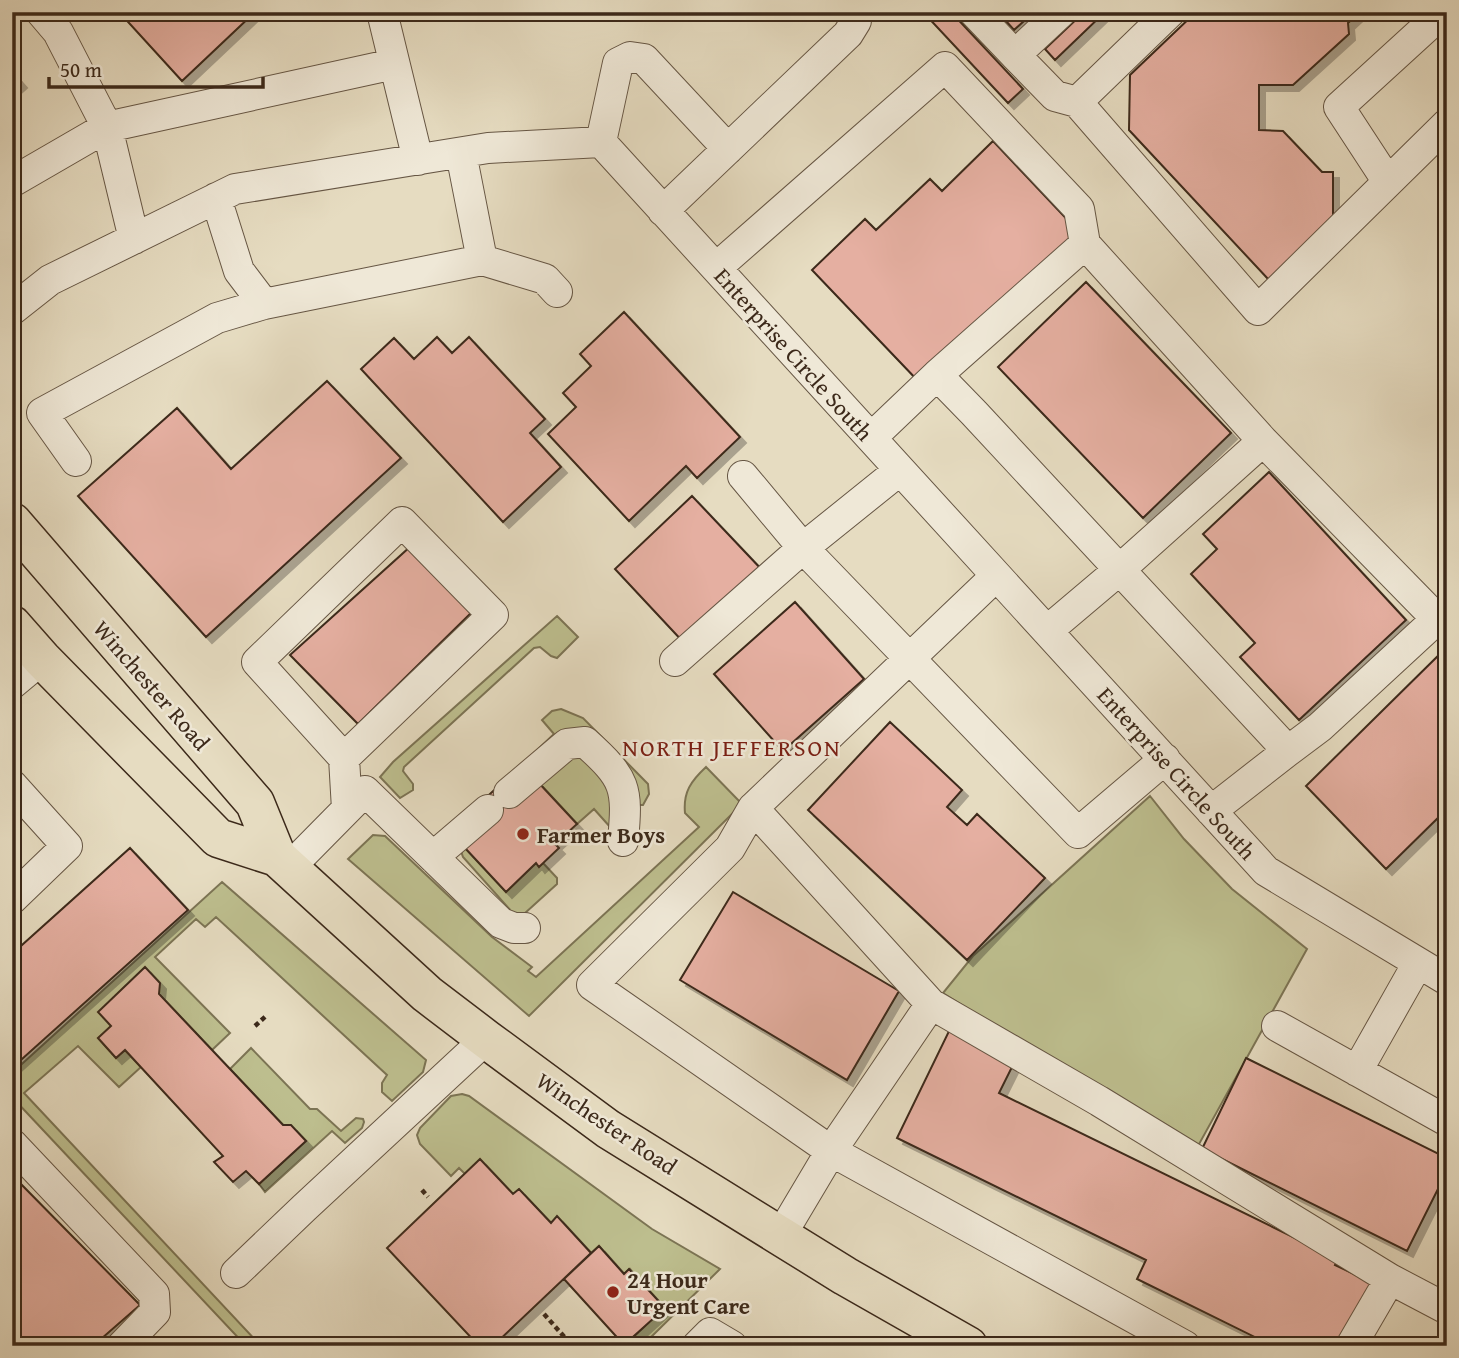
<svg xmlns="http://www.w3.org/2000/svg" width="1459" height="1358" viewBox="0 0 1459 1358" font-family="'Gentium Book Plus',serif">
	<defs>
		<filter id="shadow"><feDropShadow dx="6" dy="6" stdDeviation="0" flood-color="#0004"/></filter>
	</defs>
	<rect width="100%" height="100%" fill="#e6dcc1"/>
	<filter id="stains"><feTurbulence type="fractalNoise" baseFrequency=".00286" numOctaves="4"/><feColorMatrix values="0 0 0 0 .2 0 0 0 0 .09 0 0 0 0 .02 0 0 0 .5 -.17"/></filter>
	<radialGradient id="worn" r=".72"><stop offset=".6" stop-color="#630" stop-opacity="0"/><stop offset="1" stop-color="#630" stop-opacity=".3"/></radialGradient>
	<path fill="#bdbe8e" stroke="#7c7454" stroke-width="2" d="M 557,616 L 578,637 L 557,658 L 551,656 L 540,647 L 534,648 L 404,767 L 403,771 L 413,784 L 413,790 L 400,798 L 380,777 L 393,762 Z
		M 561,709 L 583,718 L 648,784 L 649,794 L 643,805 L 637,805 L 588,733 L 501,784 L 554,734 L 542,720 L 552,711 Z
		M 577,752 L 610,782 L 611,828 L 594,809 L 577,824 L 537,781 Z
		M 706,767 L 742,804 L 529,1016 L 348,859 L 373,835 L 385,836 L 492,937 L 532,967 L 528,971 L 536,977 L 699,827 L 685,813 C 683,792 691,781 706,767 Z
		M 1150,796 L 1184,839 L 1232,889 L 1307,949 L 1198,1146 L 1042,1056 L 943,993 L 973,956 Z
		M 465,848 L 506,892 L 536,863 L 539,867 L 543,863 L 557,878 L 557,884 L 524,914 L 513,913 L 463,857 L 461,851 Z
		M 222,882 L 426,1060 L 423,1072 L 392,1101 L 382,1092 L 382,1083 L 387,1075 L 216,917 L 205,927 L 196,919 L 155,957 L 230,1033 L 212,1050 L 159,994 L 111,1026 L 98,1038 L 116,1058 L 125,1050 L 141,1067 L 119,1087 L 78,1046 L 24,1093 L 261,1346 L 246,1346 L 12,1097 L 12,1073 Z
		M 251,1048 L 310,1109 L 317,1109 L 341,1131 L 356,1118 L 363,1119 L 364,1122 L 362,1128 L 345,1143 L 332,1131 L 265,1192 L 259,1184 L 306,1141 L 283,1125 L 230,1069 Z
		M 462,1094 L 469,1096 L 652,1229 L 720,1269 L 642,1346 L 624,1346 L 664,1308 L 630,1269 L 624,1274 L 599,1246 L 591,1253 L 557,1217 L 551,1223 L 519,1189 L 513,1194 L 465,1174 L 459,1168 L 451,1176 L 420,1144 L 417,1135 L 420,1128 L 451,1096 Z"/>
	<path fill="#e5afa1" stroke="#3c291a" stroke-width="2" filter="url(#shadow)" d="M 119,12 L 255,12 L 182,81 Z
		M 923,12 L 951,12 L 1023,89 L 1008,103 Z
		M 998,12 L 1034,12 L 1014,30 Z
		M 1084,12 L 1105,12 L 1055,60 L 1045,49 Z
		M 1196,12 L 1360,12 L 1348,23 L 1349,34 L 1293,85 L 1259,85 L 1259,130 L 1283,131 L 1322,172 L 1333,172 L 1333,220 L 1269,280 L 1129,130 L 1130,75 Z
		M 12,72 L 21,82 L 12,90 Z
		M 993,141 L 1078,231 L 920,383 L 812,270 L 865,219 L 876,230 L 930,179 L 942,191 Z
		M 1086,282 L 1231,433 L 1143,518 L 998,367 Z
		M 624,312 L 740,437 L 697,478 L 686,466 L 629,521 L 548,434 L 576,407 L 563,393 L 591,366 L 580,354 Z
		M 437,337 L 452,353 L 469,337 L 545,419 L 530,433 L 561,467 L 503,522 L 361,369 L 394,338 L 414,359 Z
		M 327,381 L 401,458 L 206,637 L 78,496 L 177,408 L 231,469 Z
		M 1269,472 L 1406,620 L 1299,720 L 1240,657 L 1255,643 L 1191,574 L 1217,549 L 1203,534 Z
		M 692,496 L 763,571 L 686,645 L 615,569 Z
		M 411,546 L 474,610 L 358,724 L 290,655 Z
		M 795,602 L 864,679 L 783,751 L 714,674 Z
		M 1447,647 L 1447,809 L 1386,869 L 1306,786 Z
		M 890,722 L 962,790 L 947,807 L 967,825 L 977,814 L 1045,878 L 967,960 L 808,810 Z
		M 537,781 L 577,824 L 555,844 L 559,848 L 539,867 L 536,863 L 506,892 L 465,848 L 481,802 L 501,784 Z
		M 130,848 L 188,910 L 12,1068 L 12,954 Z
		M 733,892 L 899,991 L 847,1080 L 680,980 Z
		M 145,967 L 160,983 L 159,994 L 283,1125 L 291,1125 L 306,1141 L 259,1184 L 246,1171 L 233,1182 L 214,1162 L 223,1156 L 125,1050 L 116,1058 L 98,1038 L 111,1026 L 98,1012 Z
		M 951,1027 L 1016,1059 L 999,1093 L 1338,1259 L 1335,1265 L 1375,1284 L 1346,1346 L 1273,1346 L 1137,1279 L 1146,1260 L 897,1138 Z
		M 1246,1058 L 1447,1158 L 1447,1171 L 1407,1251 L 1202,1149 Z
		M 480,1159 L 513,1194 L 519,1189 L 551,1223 L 557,1216 L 591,1253 L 493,1346 L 479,1346 L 387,1248 Z
		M 12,1175 L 140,1305 L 93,1346 L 12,1346 Z
		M 599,1246 L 624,1274 L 629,1269 L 665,1308 L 624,1345 L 564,1279 Z"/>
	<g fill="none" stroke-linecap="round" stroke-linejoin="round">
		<g stroke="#665644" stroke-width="32">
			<path id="minor" d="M 382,12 L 418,160
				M 974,12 L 1015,55 L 1061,12
				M 1170,12 L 1077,102 L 1258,310 L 1447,124
				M 1015,55 L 1055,96 L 1077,102
				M 601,142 L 618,63 L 630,57 L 644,59 L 728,149
				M 12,182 L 107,127 L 58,32 L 41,12
				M 1388,182 L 1339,107 L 1443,12
				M 216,198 L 239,271 L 264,304 L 482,260 L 461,153
				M 663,211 L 848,34 L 856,21 L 855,12
				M 134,239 L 107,127 L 394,64
				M 482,260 L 545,279 L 557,292
				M 716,268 L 945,67 L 1079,209 L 1085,244
				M 12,310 L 50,280 L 235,189 L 488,148 L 601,142 L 1266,871 L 1447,980
				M 937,375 L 1085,244 L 1263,441 L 1118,571 L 1047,631
				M 871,438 L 937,375 L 974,413 L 1288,751 L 1211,811
				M 1263,441 L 1437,619 L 1320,727 L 1288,751
				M 76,461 L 42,413 L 217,318 L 264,304
				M 743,476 L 803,548 L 1078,833 L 1165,759
				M 996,576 L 753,808 L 931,1004 L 1099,1101 L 1390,1279 L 1447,1309
				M 675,661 L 803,548 L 900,470
				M 12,684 L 42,659
				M 344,758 L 493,615 L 402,522 L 257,662 L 344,758 L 347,809
				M 12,785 L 67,846 L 12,899
				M 509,793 L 567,744 L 585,742 C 626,779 628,787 623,841
				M 753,808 L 730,848 L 592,985 L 831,1151 L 1185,1346
				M 433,857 L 488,810
				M 288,869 L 365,791 L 501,923 L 514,928 L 525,928
				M 1277,1026 L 1447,1121
				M 1357,1071 L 1418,963
				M 12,1144 L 154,1294 L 155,1312 L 122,1346
				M 781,1235 L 831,1151 L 931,1004
				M 236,1273 L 304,1208 L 486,1039
				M 697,1346 L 710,1333 L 732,1346
				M 1351,1346 L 1390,1279"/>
		</g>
		<g stroke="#3c291a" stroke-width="41">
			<path id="major" d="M 12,522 L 255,803 L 277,857 L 427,994 L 486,1039 L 608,1129 L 845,1276 L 968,1346
				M 12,625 L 42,659 L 218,838 L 277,857"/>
		</g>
		<path stroke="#3c291a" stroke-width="4.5" stroke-dasharray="5 3.5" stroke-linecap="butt" d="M 255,1026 L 266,1016
			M 422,1190 L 428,1197
			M 544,1314 L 567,1340"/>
		<use href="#minor" stroke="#efe8d7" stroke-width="30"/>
		<use href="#major" stroke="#e6dcc1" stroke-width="38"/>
	</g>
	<g fill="#8f2418" stroke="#efe8d7" stroke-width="2.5">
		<circle cx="523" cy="834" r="7"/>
		<circle cx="613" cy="1292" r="7"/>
	</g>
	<g text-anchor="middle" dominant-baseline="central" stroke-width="5" stroke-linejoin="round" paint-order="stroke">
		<g font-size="23" fill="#3c291a" stroke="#efe8d7">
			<text transform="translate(794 354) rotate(48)">Enterprise Circle South</text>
			<text transform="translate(152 685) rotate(49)">Winchester Road</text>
			<text transform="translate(1177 773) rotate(48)">Enterprise Circle South</text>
			<text transform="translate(607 1123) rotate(34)">Winchester Road</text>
		</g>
		<g font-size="23" font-weight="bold" fill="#3c291a" stroke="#efe8d7" text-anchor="start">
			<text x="537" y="834">Farmer Boys</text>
			<text x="627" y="1279">24 Hour<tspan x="627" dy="26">Urgent Care</tspan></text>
		</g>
		<g font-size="24" letter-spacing="2" fill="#7a1f14" stroke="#efe8d7">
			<text x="732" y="747">NORTH JEFFERSON</text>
		</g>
	</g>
	<rect width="1459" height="1358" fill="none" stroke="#e6dcc1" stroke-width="42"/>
	<rect x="14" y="14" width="1431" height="1330" fill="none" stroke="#3c291a" stroke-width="3.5"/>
	<rect x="21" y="21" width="1417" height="1316" fill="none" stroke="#3c291a" stroke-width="2"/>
	<path d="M49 77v10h214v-10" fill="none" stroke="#3c291a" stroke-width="3.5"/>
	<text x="60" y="77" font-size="21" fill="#3c291a" stroke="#efe8d7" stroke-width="5" paint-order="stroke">50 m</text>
	<rect width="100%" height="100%" filter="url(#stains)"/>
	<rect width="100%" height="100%" fill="url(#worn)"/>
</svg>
